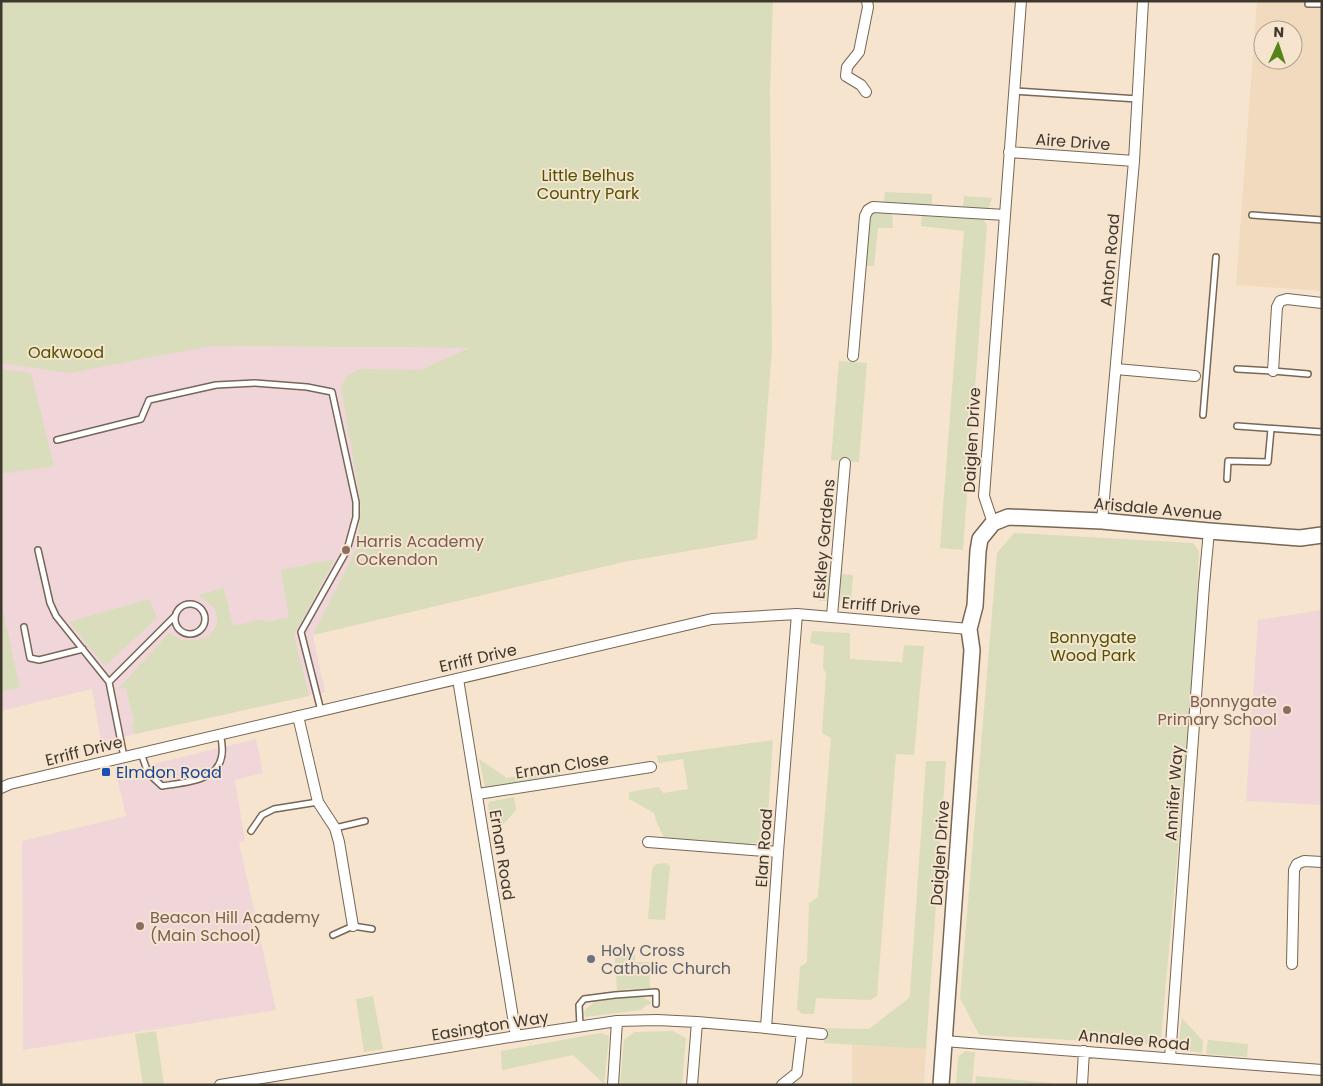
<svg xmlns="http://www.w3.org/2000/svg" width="1323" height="1086" viewBox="0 0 1323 1086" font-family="Poppins,sans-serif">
	<rect width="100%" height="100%" fill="#f6e4ce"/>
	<path fill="#f1dabe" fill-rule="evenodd" d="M 1257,1 L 1322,1 L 1322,291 L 1236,285 ZM 1263,30 L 1293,30 L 1293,60 L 1263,60 Z
		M 852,1045 L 926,1049 L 924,1085 L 852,1085 Z"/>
	<path fill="#f0d6d8" d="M 1,344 L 470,348 L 757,539 L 623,562 L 313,635 L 325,692 L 101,742 L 92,689 L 1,711 Z
		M 1322,610 L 1322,805 L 1246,801 L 1258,620 Z
		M 256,739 L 263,773 L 235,780 L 245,841 L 239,842 L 276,1010 L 23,1050 L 22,841 L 126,816 L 116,773 Z"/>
	<path fill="#d9ddbc" d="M 1,1 L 773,1 L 770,90 L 772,350 L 757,539 L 623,562 L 313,635 L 357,547 L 361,505 L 341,387 L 346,377 L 358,369 L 421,370 L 469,348 L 211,346 L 69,373 L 1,363 Z
		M 885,192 L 932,194 L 932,205 L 884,202 Z
		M 964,196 L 992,198 L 988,210 L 963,207 Z
		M 874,212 L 892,212 L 893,228 L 878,228 L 874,266 L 866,266 L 869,217 Z
		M 922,214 L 983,218 L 987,226 L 963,550 L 940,548 L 964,231 L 921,226 Z
		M 839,361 L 867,363 L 859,462 L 831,460 Z
		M 1,369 L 31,373 L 54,466 L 1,474 Z
		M 1014,533 L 1193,543 L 1199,551 L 1196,609 L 1199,610 L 1161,1039 L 1159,1045 L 979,1035 L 960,998 L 997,553 Z
		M 335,559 L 294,635 L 309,696 L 134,734 L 132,725 L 134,721 L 126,688 L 118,689 L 169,633 L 182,640 L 198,640 L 210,635 L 217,625 L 217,615 L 214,608 L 198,595 L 224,588 L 233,626 L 263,619 L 265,622 L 289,617 L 281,570 Z
		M 822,573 L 832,573 L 829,601 L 819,601 Z
		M 841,574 L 853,575 L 851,603 L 839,601 Z
		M 149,599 L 157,618 L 105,666 L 69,622 Z
		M 1,601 L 20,688 L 1,692 Z
		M 812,631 L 850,633 L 850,659 L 898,662 L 902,663 L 904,645 L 924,646 L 914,755 L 896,754 L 877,996 L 870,1000 L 816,998 L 814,1014 L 802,1014 L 797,1010 L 800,967 L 807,962 L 809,903 L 818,897 L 831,738 L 822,733 L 826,673 L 823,668 L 824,646 L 810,643 Z
		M 773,740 L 766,844 L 751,843 L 747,847 L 665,840 L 657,823 L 654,813 L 629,799 L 629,792 L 659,787 L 663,793 L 688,789 L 683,759 L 659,763 L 657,756 Z
		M 479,759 L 507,778 L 559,770 L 561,779 L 486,791 Z
		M 926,761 L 946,761 L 926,1049 L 824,1043 L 826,1028 L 869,1029 L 909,998 L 910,994 Z
		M 514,797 L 516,810 L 493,836 L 488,805 L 489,802 Z
		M 666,863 L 670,866 L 665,920 L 648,919 L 652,869 L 656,864 Z
		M 621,946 L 621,954 L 635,954 L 635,962 L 649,962 L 650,988 L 617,990 L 614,947 Z
		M 373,996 L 383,1049 L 364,1052 L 356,999 Z
		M 641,996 L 651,1002 L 651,1004 L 647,1005 L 641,1010 L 585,1017 L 584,1012 L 586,1009 L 596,1001 Z
		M 1182,1018 L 1203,1041 L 1202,1053 L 1183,1050 L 1178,1045 Z
		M 156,1031 L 164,1085 L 143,1085 L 135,1034 Z
		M 673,1031 L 686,1038 L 682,1085 L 620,1085 L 624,1040 L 634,1032 Z
		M 601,1033 L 609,1036 L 604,1084 L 573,1055 L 502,1070 L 501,1051 Z
		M 1208,1040 L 1248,1044 L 1247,1057 L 1206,1054 Z
		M 965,1051 L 975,1052 L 972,1085 L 956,1085 L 958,1057 Z
		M 976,1076 L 1051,1083 L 1054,1085 L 975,1085 Z"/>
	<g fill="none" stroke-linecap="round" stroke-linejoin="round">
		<g stroke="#776754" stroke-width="8">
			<path id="lane" d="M 1308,4 L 1322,4
				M 1014,91 L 1138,99
				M 1252,215 L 1322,220
				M 1237,369 L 1273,371 L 1308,374
				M 1203,415 L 1216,257
				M 1237,426 L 1322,432
				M 57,440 L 141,419 L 149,400 L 216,385 L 255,383 L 307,387 L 332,392 L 356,502 L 356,517 L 347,550 L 301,632 L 321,711
				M 1227,479 L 1228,461 L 1268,462 L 1271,429
				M 38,550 L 50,603 L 56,616 L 109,682
				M175 619a15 15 0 1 1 30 0a15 15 0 1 1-30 0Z
				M 24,627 L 30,658 L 39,660 L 83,649
				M 141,753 L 148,773 L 162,786 C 196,781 232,779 220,734
				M 124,757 L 109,682 L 175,616
				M 335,828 L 365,821
				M 251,831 L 262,815 L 274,809 L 318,802
				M 333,935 L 353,926 L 372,929
				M 580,1026 L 579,1005 L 584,999 L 615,995 L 656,992 L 656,1004"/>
		</g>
		<g stroke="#776754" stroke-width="12">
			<path id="street" d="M 866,92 L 861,85 L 846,76 L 847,67 L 859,52 L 868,7 L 867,1
				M 1009,152 L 1134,161
				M 853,356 L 865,216 L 868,210 L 873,207 L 1005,215
				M 1116,369 L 1195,376
				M 1273,371 L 1277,307 L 1280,301 L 1287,299 L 1322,303
				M 1102,521 L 1134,161 L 1143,1
				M 993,523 L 984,496 L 1021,1
				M 797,614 L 778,852 L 766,1028 L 822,1034
				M 832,616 L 845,463
				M 458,679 L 516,1036
				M 298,716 L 318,802 L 335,828 L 339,842 L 353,926
				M 1,788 L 10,784 L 712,619 L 797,614 L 969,629
				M 478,794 L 651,767
				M 648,842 L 778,852
				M 1292,964 L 1294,870 L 1297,864 L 1304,861 L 1322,862
				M 944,1041 L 1322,1070
				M 1170,1058 L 1204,585 L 1209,531
				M 220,1085 L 516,1036 L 617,1021 L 657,1020 L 697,1022 L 766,1028
				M 613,1085 L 617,1021
				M 692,1085 L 697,1022
				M 782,1085 L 797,1073 L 802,1032
				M 1082,1085 L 1084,1051"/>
		</g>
		<g stroke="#776754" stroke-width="18">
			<path id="secondary" d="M 941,1085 L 972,650 L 969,629 L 975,606 L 978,551 L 980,539 L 993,523 L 1008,517 L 1102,521 L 1209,531 L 1300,538 L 1322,535"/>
		</g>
		<use href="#lane" stroke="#fff" stroke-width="5"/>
		<use href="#street" stroke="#fff" stroke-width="10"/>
		<use href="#secondary" stroke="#fff" stroke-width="15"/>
	</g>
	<g fill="#8d6e63" stroke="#f6e4ce" stroke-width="2">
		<circle cx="346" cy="550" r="5"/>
		<circle cx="1287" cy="710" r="5"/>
		<circle cx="140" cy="926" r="5"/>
	</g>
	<rect fill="#1a4fb4" stroke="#f6e4ce" stroke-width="2" x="101" y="767" width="10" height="10" rx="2.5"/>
	<circle fill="#6b7280" stroke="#f6e4ce" stroke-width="2" cx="591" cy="959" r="5"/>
	<g text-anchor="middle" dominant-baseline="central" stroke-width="4" stroke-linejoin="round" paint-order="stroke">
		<g font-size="16" fill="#3f382f" stroke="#f6e4ce">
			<text transform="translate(1073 142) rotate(4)">Aire Drive</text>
			<text transform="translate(1110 260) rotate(-85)">Anton Road</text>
			<text transform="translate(972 440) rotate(-87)">Daiglen Drive</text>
			<text transform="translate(1158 509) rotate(5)">Arisdale Avenue</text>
			<text transform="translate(824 539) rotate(-85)">Eskley Gardens</text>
			<text transform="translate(881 606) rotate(5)">Erriff Drive</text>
			<text transform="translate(478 658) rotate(-13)">Erriff Drive</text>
			<text transform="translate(84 751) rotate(-14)">Erriff Drive</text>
			<text transform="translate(562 766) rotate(-9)">Ernan Close</text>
			<text transform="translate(1174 793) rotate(-86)">Annifer Way</text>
			<text transform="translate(764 848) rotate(-86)">Elan Road</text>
			<text transform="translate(940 853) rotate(-86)">Daiglen Drive</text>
			<text transform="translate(502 855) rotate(81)">Ernan Road</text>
			<text transform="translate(490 1026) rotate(-9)">Easington Way</text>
			<text transform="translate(1134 1040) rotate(5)">Annalee Road</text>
		</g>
		<g font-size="16" fill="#4f5302" stroke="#f6e4ce">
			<text x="588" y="175">Little Belhus<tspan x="588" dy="18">Country Park</tspan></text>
			<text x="66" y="352">Oakwood</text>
			<text x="1093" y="637">Bonnygate<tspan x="1093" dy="18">Wood Park</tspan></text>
		</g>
		<g font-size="16" fill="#785e54" stroke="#f6e4ce" text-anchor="start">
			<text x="356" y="541">Harris Academy<tspan x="356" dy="18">Ockendon</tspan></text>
			<text x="1277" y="701" text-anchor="end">Bonnygate<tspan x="1277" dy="18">Primary School</tspan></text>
			<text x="150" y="917">Beacon Hill Academy<tspan x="150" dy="18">(Main School)</tspan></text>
		</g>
		<g font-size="16" fill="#164399" stroke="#f6e4ce" text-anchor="start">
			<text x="116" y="772">Elmdon Road</text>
		</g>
		<g font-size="16" fill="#5b616d" stroke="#f6e4ce" text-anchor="start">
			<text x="601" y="950">Holy Cross<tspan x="601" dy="18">Catholic Church</tspan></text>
		</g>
	</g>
	<rect width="1323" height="1086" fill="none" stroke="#3f382f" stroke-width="5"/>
	<g transform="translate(1278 45) rotate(3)"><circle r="24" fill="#f6e4ce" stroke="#ad9f8e"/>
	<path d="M0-4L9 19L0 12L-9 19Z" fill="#548519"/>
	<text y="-8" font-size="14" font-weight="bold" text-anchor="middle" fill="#3f382f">N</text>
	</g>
</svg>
